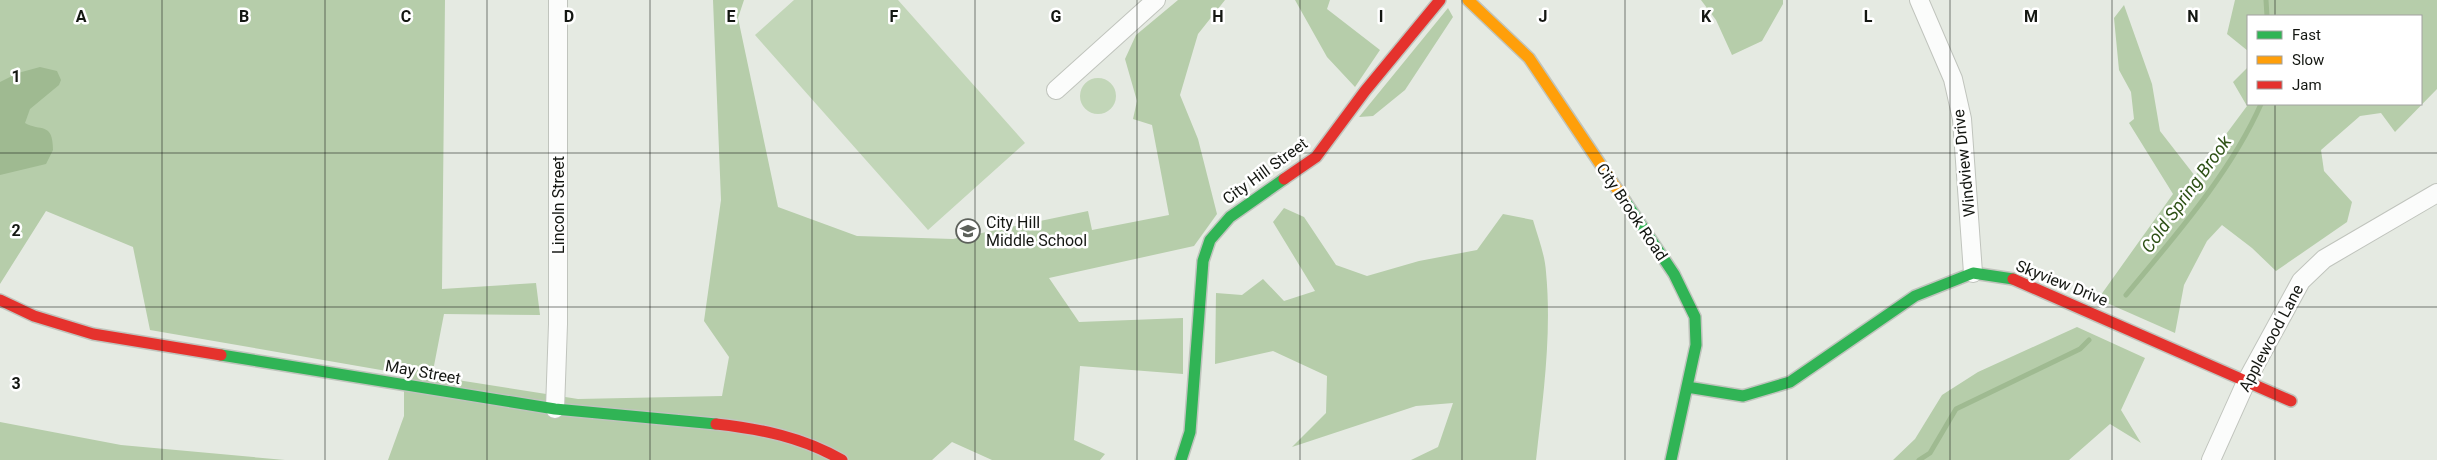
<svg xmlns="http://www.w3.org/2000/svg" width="2437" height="460" viewBox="0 0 2437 460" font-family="Roboto,sans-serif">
	<rect width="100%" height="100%" fill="#e5eae2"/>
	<path fill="#c2d6b8" d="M 794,0 L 898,0 L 1025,143 L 928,230 L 755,35 Z
		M1080 96a18 18 0 1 1 36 0a18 18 0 1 1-36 0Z"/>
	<path fill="#b6cdaa" d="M 0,0 L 445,0 L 442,289 L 536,283 L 540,315 L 444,314 L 432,376 L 578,399 L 722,396 L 729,357 L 704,321 L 721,200 L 713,0 L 744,0 L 738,18 L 778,207 L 857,236 L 953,239 L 1088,211 L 1092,230 L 1169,215 L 1152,125 L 1133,119 L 1137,101 L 1125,59 L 1136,35 L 1178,0 L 1225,0 L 1198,34 L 1180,95 L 1198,139 L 1217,214 L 1194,246 L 1049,278 L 1079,322 L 1183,318 L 1183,374 L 1080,366 L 1074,440 L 1105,454 L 1100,460 L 992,460 L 952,442 L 932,460 L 388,460 L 404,416 L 404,374 L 150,330 L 133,247 L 46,211 L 0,284 Z
		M 1295,0 L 1330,0 L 1327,9 L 1380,50 L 1355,87 L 1327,57 Z
		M 1701,0 L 1783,0 L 1783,4 L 1762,41 L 1732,55 L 1716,20 Z
		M 2235,0 L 2437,0 L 2437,89 L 2395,132 L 2381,113 L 2360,116 L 2321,150 L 2324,171 L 2352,202 L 2347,222 L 2276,271 L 2252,248 L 2222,225 L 2207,241 L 2184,285 L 2175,333 L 2098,299 L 2173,194 L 2129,123 L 2134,119 L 2131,92 L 2119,70 L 2114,18 L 2124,5 L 2152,84 L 2160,131 L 2195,176 L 2247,106 L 2233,82 L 2248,67 L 2248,104 L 2421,104 L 2421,16 L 2248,16 L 2248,51 L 2227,34 Z
		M 1448,8 L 1453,17 L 1405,90 L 1373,116 L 1359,117 Z
		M 1284,208 L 1304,217 L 1336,265 L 1367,276 L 1419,261 L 1477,250 L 1503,214 L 1533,220 C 1538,237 1545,255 1546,272 C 1552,334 1543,398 1536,460 L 1411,460 L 1438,447 L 1453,403 L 1416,406 L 1292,447 L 1326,413 L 1327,376 L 1273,351 L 1215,364 L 1216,293 L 1242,295 L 1263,279 L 1284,301 L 1315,291 L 1273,222 Z
		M 2077,327 L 2145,358 L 2121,410 L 2141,443 L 2110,424 L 2069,460 L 1893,460 L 1915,439 L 1942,395 L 1978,372 Z
		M 0,422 L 121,445 L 285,460 L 0,460 Z"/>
	<path fill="#9fba91" d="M 40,67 L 57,71 L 61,80 L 59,85 L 30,109 L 25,123 C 40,132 53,121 53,150 L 46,164 L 0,175 L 0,82 L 18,73 Z"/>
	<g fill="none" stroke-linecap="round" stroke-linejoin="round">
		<path stroke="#9fba91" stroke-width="5" d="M 2266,0 L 2267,16
			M 2126,295 C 2174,237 2230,174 2261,104
			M 1919,460 L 1930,453 L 1956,409 L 2080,349 L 2089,340"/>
		<g stroke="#c0c4bd" stroke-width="20">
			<path id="street" d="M 1919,0 L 1953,79 L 1962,119 L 1973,273
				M 1056,90 L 1156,0
				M 555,409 L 558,324 L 558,0
				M 2211,460 L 2247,380 L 2301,281 L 2324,259 L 2437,193"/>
		</g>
		<g stroke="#c0c4bd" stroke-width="14">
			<path id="fast" d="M 1625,201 L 1674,274 L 1695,317 L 1696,345 L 1671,460
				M 221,355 L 555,409 L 716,424
				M 1687,387 L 1743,396 L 1790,382 L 1915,296 L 1973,273 L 2013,279
				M 1181,460 L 1190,432 L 1203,261 L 1210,240 L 1230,217 L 1284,179"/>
		</g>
		<g stroke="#c0c4bd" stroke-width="14">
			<path id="slow" d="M 1468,0 L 1529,58 L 1625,201"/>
		</g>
		<g stroke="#c0c4bd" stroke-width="14">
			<path id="jam" d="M 1284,179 L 1316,157 L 1365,91 L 1440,0
				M 2013,279 L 2291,401
				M 0,300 L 34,316 L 93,334 L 221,355
				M 716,424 C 761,429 802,437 842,460"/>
		</g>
		<use href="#street" stroke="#fbfcfb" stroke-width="18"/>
		<use href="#fast" stroke="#30b455" stroke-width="11"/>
		<use href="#slow" stroke="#ff9f0a" stroke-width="11"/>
		<use href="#jam" stroke="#e5322d" stroke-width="11"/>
	</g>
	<path fill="none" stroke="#141712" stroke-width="1" stroke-opacity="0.55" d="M 162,0 L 162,460M 325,0 L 325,460M 487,0 L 487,460M 650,0 L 650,460M 812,0 L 812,460M 975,0 L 975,460M 1137,0 L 1137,460M 1300,0 L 1300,460M 1462,0 L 1462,460M 1625,0 L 1625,460M 1787,0 L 1787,460M 1950,0 L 1950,460M 2112,0 L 2112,460M 2275,0 L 2275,16M 2275,104 L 2275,460M 0,153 L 2437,153M 0,307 L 2437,307"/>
	<defs>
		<g id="school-ring" transform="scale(1.25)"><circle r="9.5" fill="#fff" stroke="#5d615b" stroke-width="1.5"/><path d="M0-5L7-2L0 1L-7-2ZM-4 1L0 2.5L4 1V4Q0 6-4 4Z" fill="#5d615b"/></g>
	</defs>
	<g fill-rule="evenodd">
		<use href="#school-ring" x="968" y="231"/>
	</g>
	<g text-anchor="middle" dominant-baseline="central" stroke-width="5" stroke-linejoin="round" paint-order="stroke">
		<g font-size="16" fill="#141712" stroke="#fff">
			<text transform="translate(1964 163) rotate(-96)">Windview Drive</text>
			<text transform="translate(1265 171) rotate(-36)">City Hill Street</text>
			<text transform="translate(558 205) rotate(-90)">Lincoln Street</text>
			<text transform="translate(1632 212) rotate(56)">City Brook Road</text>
			<text transform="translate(2062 283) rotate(22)">Skyview Drive</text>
			<text transform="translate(2271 338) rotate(-62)">Applewood Lane</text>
			<text transform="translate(423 372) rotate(10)">May Street</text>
		</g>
		<g font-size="16" fill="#141712" stroke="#fff" text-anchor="start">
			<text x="986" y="222">City Hill<tspan x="986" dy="18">Middle School</tspan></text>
		</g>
		<g font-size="18" font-style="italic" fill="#2e5116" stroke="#fff">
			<text transform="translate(2186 194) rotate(-54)">Cold Spring Brook</text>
		</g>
	</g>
	<g font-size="16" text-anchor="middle" font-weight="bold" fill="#141712" stroke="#fff" stroke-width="5" stroke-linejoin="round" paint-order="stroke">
		<text x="81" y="22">A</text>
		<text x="244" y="22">B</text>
		<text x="406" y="22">C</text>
		<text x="569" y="22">D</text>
		<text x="731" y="22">E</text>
		<text x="894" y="22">F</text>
		<text x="1056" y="22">G</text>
		<text x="1218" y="22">H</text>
		<text x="1381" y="22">I</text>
		<text x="1543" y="22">J</text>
		<text x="1706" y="22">K</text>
		<text x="1868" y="22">L</text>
		<text x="2031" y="22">M</text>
		<text x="2193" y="22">N</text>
		<text x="16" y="82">1</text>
		<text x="16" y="236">2</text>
		<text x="16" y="389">3</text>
	</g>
	<rect x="2247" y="15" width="175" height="90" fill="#ffffff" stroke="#a1a2a0"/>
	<rect x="2257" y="31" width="25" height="8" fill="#30b455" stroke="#a1a2a0"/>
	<text x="2292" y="40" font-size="15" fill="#141712">Fast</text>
	<rect x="2257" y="56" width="25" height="8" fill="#ff9f0a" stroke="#a1a2a0"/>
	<text x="2292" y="65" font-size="15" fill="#141712">Slow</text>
	<rect x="2257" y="81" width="25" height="8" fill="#e5322d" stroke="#a1a2a0"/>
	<text x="2292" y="90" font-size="15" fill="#141712">Jam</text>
</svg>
